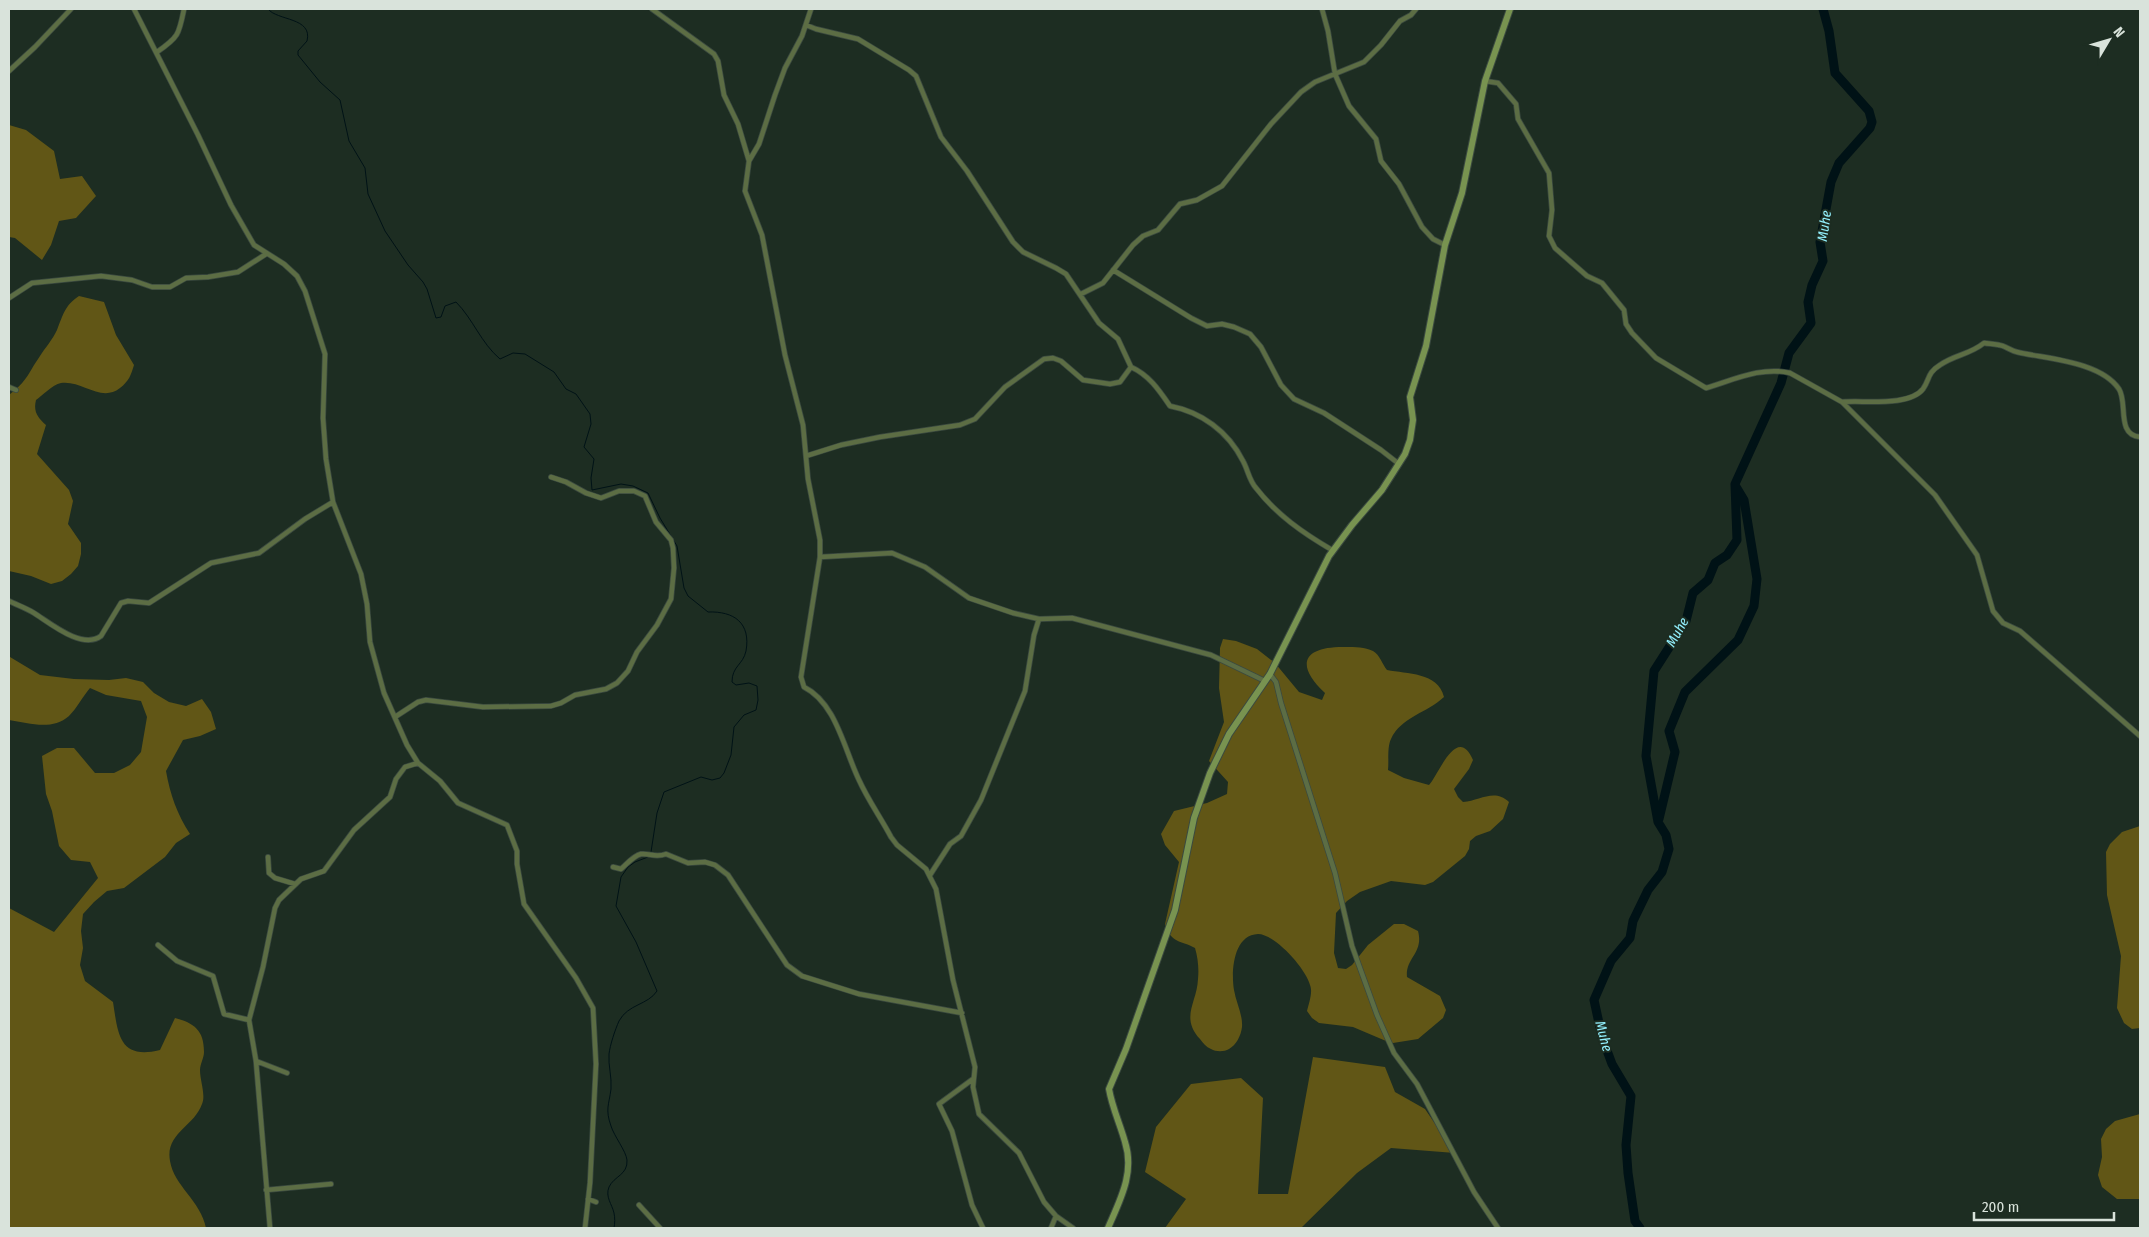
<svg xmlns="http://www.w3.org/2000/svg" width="2149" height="1237" viewBox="0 0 2149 1237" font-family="'Fira Sans Condensed',sans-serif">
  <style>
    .forest { fill: #615616 }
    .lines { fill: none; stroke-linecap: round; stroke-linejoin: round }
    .stream { stroke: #001216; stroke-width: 1 }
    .river { stroke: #001216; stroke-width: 9 }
    .minor-casing { stroke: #3b4a40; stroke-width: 6 }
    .secondary-casing { stroke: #3b4a40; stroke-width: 8 }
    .minor { stroke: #5c6d44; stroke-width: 4.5 }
    .secondary { stroke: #789350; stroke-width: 6 }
    .labels { text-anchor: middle; stroke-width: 4; stroke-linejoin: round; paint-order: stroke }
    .water-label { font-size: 14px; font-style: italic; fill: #92effc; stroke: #1d2d22 }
  </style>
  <rect width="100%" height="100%" fill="#1d2d22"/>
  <path class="forest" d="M9,125L26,130L54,151L60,179L82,176L96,196L76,218L59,221L51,245L42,260L15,238L9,237Z
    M79,296L104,302L116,335L134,365C131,375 129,381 120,388C101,403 82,380 61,383C52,385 43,395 36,400C33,412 38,418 46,425L37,454L69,490L73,501L68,524L81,543V554L78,566L71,574L62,581L51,584L31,576L9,571V395C28,380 27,375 40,356C45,348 53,339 57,330C63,315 65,305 79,296Z
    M1223,639L1236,641L1257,649L1275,663L1299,692L1322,700L1325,693C1293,663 1305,646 1346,647C1355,647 1365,647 1373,651C1380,655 1382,664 1387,670C1407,674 1438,672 1444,697C1427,713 1401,717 1391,739C1387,747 1389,761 1388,770L1404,778L1429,785C1438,776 1457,723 1473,760L1469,769L1454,789L1458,797L1463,802C1480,801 1494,788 1509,802L1503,819L1490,831L1476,836L1470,841L1469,849L1465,856L1433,882L1425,885L1391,881L1360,892L1347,901L1336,913L1334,953L1338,968L1346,969L1352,965L1368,945L1394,924H1404L1418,931C1424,953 1405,958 1407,977L1440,996L1446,1010L1443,1018L1418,1039L1393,1043L1386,1041L1353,1027L1319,1023L1312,1018L1307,1011C1309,1003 1313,992 1310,985C1306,969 1275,934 1258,934C1233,935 1231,972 1234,990C1236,1002 1243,1015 1242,1027C1241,1036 1236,1045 1229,1049C1224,1052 1216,1052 1211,1049C1206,1047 1203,1043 1200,1039C1180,1017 1197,1003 1198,979C1199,969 1198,958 1195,948C1181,940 1171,944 1165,924L1179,862L1165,845L1161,834L1174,811L1207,803L1227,794L1228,782L1209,761L1224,722L1219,688L1220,648Z
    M10,657L40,675L74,679L109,680L126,678L143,682L154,693L169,702L186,706L202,699L211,712L216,729L200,736L183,740L166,771C170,794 177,814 190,834L176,843L165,857L124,888L107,891L94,902L83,914L81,931L83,948L80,965L85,981L113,1002C118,1034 119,1060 160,1050L175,1018C194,1023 204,1030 204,1052C204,1058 200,1064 200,1070C200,1081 206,1095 202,1104C194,1127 165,1133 170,1161C174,1186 201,1201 206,1228H9V908L54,932L98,878L90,862L71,860L59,846L52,811L46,794L42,756L57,748H74L95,773H114L130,765L141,752L147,717L141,701L106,695L90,688C83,696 77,708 69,716C52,731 29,723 9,720Z
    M2140,826V1028L2132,1029L2124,1023L2117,1008L2121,956L2107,895L2106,852L2110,844L2122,832Z
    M1313,1057L1385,1067L1395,1092L1425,1109L1455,1153L1391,1148L1357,1173L1301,1228H1165L1186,1199L1145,1172L1156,1127L1191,1084L1241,1078L1263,1098L1258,1194H1288Z
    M2140,1114V1199H2117L2102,1187L2098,1175L2102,1157L2101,1139L2106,1129L2115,1121Z"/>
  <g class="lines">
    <path class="stream" d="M268,9C277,21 313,17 307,41L298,51V55L320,82L340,100L349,141L365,168L368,194L385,231L408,265L423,282L427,289L436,318L441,317L445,306L456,302C473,319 481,343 500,359L513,353L525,354L554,372L566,389L576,394L590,414L591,424L584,447L594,459L591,478L592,490L621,484L633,486L648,493L660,518L677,546L684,588L688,596L708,612C734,611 751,623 746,651C743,665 732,666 732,682L736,685L749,683L757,686L758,700L756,710L744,715L734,727L731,755L724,773L720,778L712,780L701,777L664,792L657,813L651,852
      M614,1228C615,1223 615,1218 614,1213C612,1204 605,1197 609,1187C614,1176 628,1175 627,1160C626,1151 614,1136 611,1126C605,1109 609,1105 611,1089C612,1077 608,1065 609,1054C610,1045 615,1030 619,1021C628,1004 648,1005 657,991L636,942L616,906L621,877L628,867L635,862L648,857"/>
    <path class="river" d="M1659,819L1675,752L1669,731L1685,692L1738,640L1754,606L1757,579L1744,500L1735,485
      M1640,1228L1635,1221L1628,1173L1626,1145L1631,1096L1612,1064L1602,1037L1594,1000L1611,961L1630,938L1633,921L1648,890L1662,872L1669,849L1666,835L1658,822L1646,756L1654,671L1686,621L1693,593L1708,580L1715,563L1727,555L1737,540L1735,484L1781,383L1789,353L1811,323L1808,302L1812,285L1823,261L1820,242L1831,182L1839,163L1870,128L1872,122L1869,111L1835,73L1829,31L1823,9"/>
    <defs>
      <path id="minor" d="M134,9L198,135L231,205L254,245L284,264L297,276L305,291L325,354L323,418L326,459L333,502L361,574L367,604L370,642L384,693L407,745L418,763L440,781L458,803L507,825L517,851V864L524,904L576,978L593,1008L596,1064L590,1183L585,1228
        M652,9L714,54L718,61L724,95L738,124L749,161
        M811,9L802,36L785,68L775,95L759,144L749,161L745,191L762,235L785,355L803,425L808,479L820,540V557L801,677L804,687C836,703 844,749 859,780C868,800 881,818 891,837L897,845L926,869L936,889L953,980L975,1067L973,1087L979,1114L1019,1153L1044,1202L1056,1216L1073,1228
        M1322,9L1328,31L1335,74L1349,106L1376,139L1381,161L1399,184L1422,227L1433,239L1445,245
        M806,25L816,29L858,39L909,70L916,76L941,137L967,171L1013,242L1023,252L1056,268L1066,274L1099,323L1118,339L1131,367C1149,375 1159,390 1170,406C1201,412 1228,431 1243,461C1248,470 1249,480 1256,488C1277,515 1303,533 1332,550
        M157,52C179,37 179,34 184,9
        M9,71L35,47L71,9
        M1485,81L1498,83L1516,104L1518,119L1549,173L1552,210L1549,236L1555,248L1587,276L1602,283L1624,310L1626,324L1632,333L1656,358L1706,388C1733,380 1762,366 1790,373L1842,402L1935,495L1977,555L1993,611L2003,623L2020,631L2140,736
        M1113,270L1191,318L1207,326L1222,324L1234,327L1250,334L1261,347L1281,385L1294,399L1324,413L1381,450L1399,464
        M1081,294L1103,283L1133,245L1143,236L1158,230L1180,204L1197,200L1222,186L1271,124L1301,92L1315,82L1364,62L1381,45L1400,21L1411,15L1416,9
        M9,298L32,283L101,276L132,280L152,287H170L186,278L208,277L238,272L266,254
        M9,387L16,390
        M1842,402C1863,400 1909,407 1923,389C1930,379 1927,373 1940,365C1956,354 1969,355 1984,343C1990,344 1997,344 2003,346C2008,348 2012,351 2017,352C2046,359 2100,361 2119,389C2128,403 2116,435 2140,437
        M806,456L841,445L880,437L960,425L975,419L1005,387L1044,359L1053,358L1061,361L1083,380L1110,384L1120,382L1131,367
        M820,557L892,553L925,567L969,598L1013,613L1039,619L1072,618L1211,655L1265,681
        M9,601C17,605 26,608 34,613C50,623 82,650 101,636L121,603L128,601L149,603L211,563L259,553L305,519L333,502
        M1270,674L1276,682L1281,703L1335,873L1352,946L1377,1015L1394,1053L1417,1084L1474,1192L1498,1228
        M395,717L418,702L426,700L483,707L551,706L561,703L575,695L606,689L617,683L628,671L637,652L657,625L671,599L674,568L673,548L671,540L656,522L645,496L634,491H619L601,498L586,493L566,482L551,477
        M268,857L269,873L275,878L295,884
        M613,867L621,869C627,864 633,856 641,854C650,853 655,858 666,854L688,863L705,862L715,865L728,875L787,965L802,976L859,994L962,1013
        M930,875L950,844L961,836L981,800L1025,691L1034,635L1039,619
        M158,945L177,961L213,976L224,1014L249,1020
        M256,1061L287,1073
        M973,1079L939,1104L952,1131L972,1205L983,1228
        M266,1190L331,1184
        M588,1199L596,1202
        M639,1205L660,1228
        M270,1228L256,1061L249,1020L263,967L275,908L279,900L301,879L324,871L354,830L390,797L396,779L405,767L418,763
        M1051,1228L1056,1216"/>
      <path id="secondary" d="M1108,1228C1120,1200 1135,1173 1125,1142C1120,1124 1112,1107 1109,1089L1126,1049L1175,910L1194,818L1210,773L1229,734L1270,674L1329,556L1352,525L1382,490L1405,454L1410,440L1413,420L1410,397L1426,346L1445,245L1462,193L1485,81L1510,9"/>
    </defs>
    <use href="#minor" class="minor-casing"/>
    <use href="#secondary" class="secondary-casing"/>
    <use href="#minor" class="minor"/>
    <use href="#secondary" class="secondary"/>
  </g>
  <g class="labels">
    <g class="water-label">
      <text transform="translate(1824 226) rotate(-82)" y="5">Muhe</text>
      <text transform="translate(1677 632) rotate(-61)" y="5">Muhe</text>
      <text transform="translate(1604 1036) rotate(75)" y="5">Muhe</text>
    </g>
  </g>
  <rect width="2149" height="1237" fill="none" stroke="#d9e3db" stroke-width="20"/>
  <g transform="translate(2109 40) rotate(52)" stroke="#1d2d22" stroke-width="4" paint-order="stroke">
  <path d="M0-4L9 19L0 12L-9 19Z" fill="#d9e3db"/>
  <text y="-8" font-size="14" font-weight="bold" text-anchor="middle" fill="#d9e3db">N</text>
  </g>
  <path d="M1974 1212v8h140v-8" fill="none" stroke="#d9e3db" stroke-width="2.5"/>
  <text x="1982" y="1212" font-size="15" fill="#d9e3db" stroke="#1d2d22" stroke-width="4" paint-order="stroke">200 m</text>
</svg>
